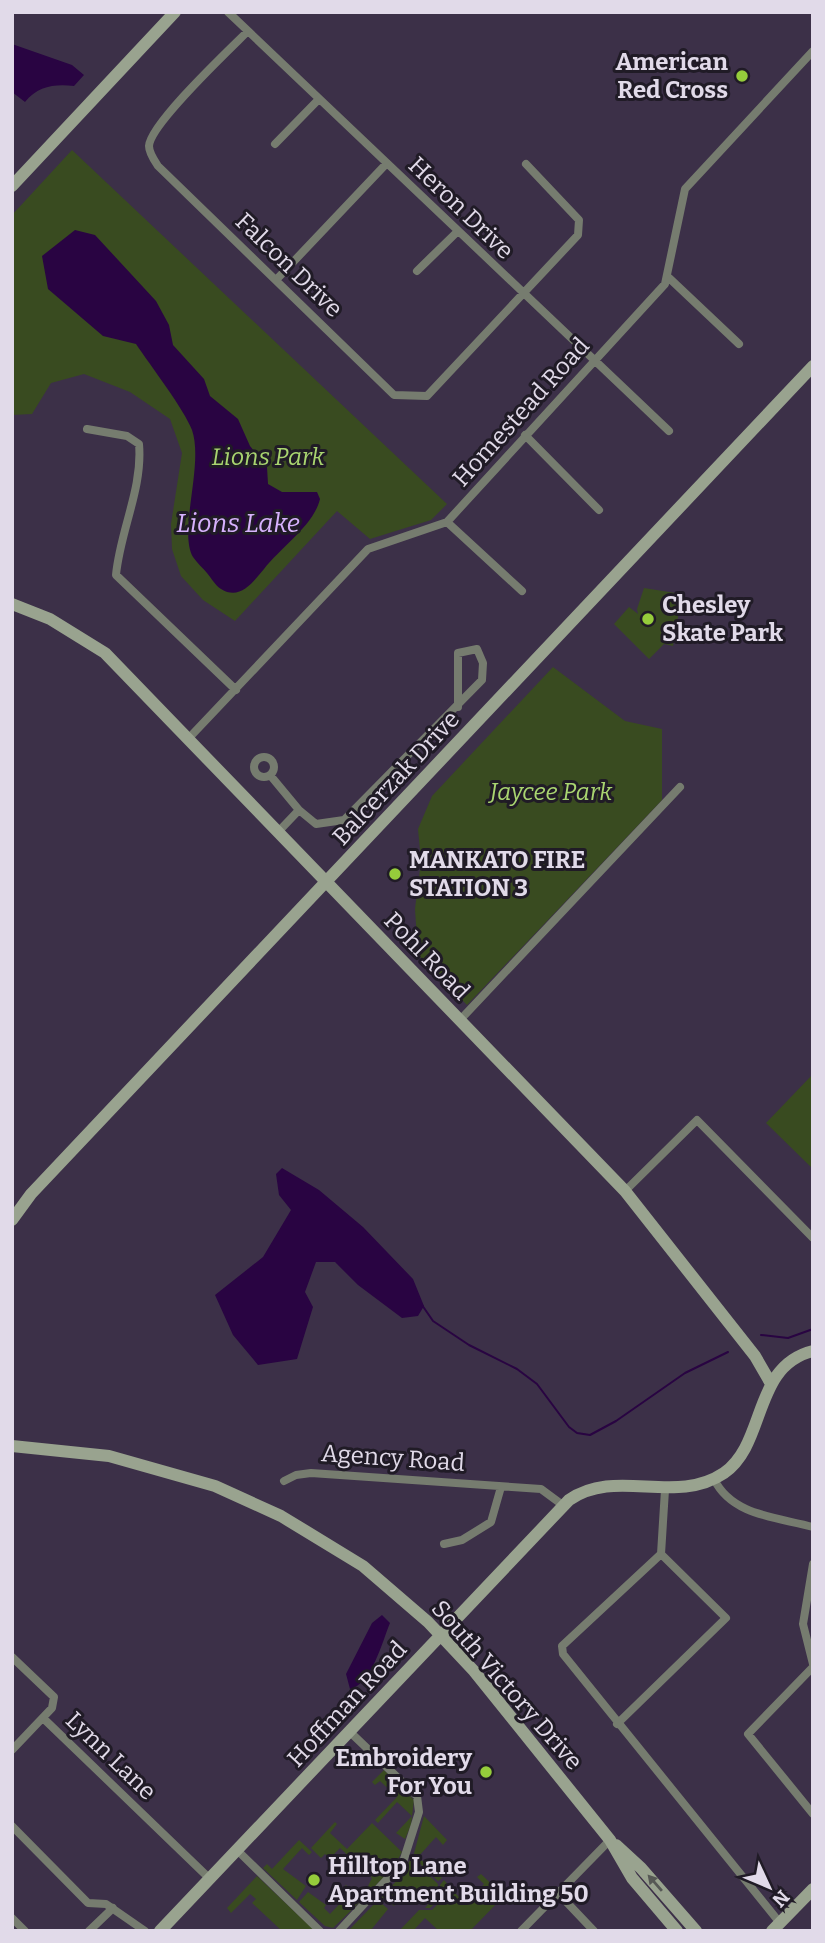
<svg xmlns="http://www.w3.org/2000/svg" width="825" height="1943" viewBox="0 0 825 1943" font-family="Bitter,serif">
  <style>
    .green { fill: #394b20 }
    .water { fill: #290442 }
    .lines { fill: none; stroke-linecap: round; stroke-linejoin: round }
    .stream { stroke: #290442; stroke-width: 2 }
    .street { stroke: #767c6f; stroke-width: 8 }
    .secondary { stroke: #99a38f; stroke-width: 12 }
    .oneway { fill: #565855 }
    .poi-dot { fill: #95cc3b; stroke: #201b26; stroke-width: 2.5 }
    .labels { text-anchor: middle; stroke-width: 6; stroke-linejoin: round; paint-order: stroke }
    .poi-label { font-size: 24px; font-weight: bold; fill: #e1dae9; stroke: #201b26; text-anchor: start }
    .street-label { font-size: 24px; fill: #e1dae9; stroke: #201b26 }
    .park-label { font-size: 24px; font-style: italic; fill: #a9d570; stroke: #201b26 }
    .water-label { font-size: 26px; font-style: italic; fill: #d7b2fd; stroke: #201b26 }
  </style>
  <rect width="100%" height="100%" fill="#3c3048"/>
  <path class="green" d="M72,150L447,504L431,520L370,539L337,511L235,621L203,600L181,576L172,549L171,524L182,453L170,419L130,392L84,374L51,383L32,414L12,415V215Z
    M644,588L682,594L673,646L664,644L649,659L614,624L629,607L638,614L637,609Z
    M553,667L625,721L662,729V800L467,1005L418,955L415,909L421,861L418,829L432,796Z
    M813,1074V1169L766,1123Z
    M384,1770L414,1800L411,1825L405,1839L396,1833L412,1816L397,1802L378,1823L375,1820L397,1797L380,1781L375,1785L372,1782Z
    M424,1816L447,1840L443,1845L436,1837L418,1857L442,1878L438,1881L413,1857Z
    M335,1822L337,1824L330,1833L347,1849L372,1823L402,1852L394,1867L371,1890L367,1888L372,1878L340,1848L330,1858L325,1854L321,1858L311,1848Z
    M299,1840L312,1852L309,1855L302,1848L283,1869L306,1886L297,1900L263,1868L267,1864L272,1869Z
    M411,1858L438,1884L437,1901L430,1908H425L430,1902L412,1886L394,1906L381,1897L402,1875Z
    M481,1874L504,1896L470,1931H439L425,1918L413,1931H399L419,1910H432L439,1903L440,1885L444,1880L465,1904L484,1884L477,1877Z
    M257,1876L314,1930V1931H282L252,1903L256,1899L250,1894L231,1913L227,1908Z
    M346,1885L359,1897L362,1894L365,1897L333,1928L325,1926L299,1902L308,1892L326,1905L324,1908L330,1914L349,1894L343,1888Z
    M378,1900L388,1909L371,1930L348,1931Z"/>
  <path class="water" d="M12,44L72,65L84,75L74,86C54,84 38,86 25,102L12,92Z
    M75,230L95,235L156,301L169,325L173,345L204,379L210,396L238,419L250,446L267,467L268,484L282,492H317L320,499C314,525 281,547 264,569C253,582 240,601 221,589C215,585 212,579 207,573C203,568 197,563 193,557C178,531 204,465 192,430C184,409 150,365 136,344L103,336L48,289L42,256Z
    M282,1168L319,1190L363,1227L413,1279L424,1306L418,1316L402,1318L358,1285L335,1262H316L305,1292L313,1307L297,1359L258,1365L233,1335L215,1295L263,1257L291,1210L279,1195L276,1174Z
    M382,1615L390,1623C382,1642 372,1684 350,1689L346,1674L372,1623Z"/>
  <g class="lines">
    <path class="stream" d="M422,1305L433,1321L469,1345L517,1369L537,1384L569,1427L577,1433L590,1435L616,1421L685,1373L728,1352
      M761,1335L788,1338L813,1329"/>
    <path class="street" d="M228,12L669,431
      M248,31C229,50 150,124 149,146C149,153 154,160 158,166L394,395L427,396L578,235L579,220L526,164
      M275,144L319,99
      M417,271L458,231
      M667,276L739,344
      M277,279L387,163
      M87,429L127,436L139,444C143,488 120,531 116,575L236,690
      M525,435L599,510
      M447,522L522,591
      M188,739L368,549L447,522L665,284L685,189L813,51
      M254 767a10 10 0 1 1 20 0a10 10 0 1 1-20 0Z
      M270,775L299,810
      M279,831L299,810L316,824L344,820L482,680L483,663L477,649L458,653V707
      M460,1020L680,787
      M625,1191L697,1120L813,1238
      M714,1479C732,1516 777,1517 813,1527
      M284,1481L296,1475L311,1473L541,1489L564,1506
      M665,1490L661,1554L562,1646L563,1654L780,1923
      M444,1544L462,1540L491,1522L501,1487
      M813,1564L803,1624L813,1664
      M12,1657L54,1697L52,1708L12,1750
      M813,1667L748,1734L813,1814
      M43,1718L210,1879
      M617,1724L726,1618L661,1554
      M12,1826L88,1903L106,1904L145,1931
      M238,1851L320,1931
      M557,1892L594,1931
      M12,1918L25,1931
      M89,1931L113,1908
      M339,1931L403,1862L419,1812L417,1796L350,1732
      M521,1931L610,1840"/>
    <path class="secondary" d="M12,186L175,12
      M12,604L50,619L105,653L625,1191L755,1356L770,1382
      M12,1220L31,1194L813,366
      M12,1446L109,1456L215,1486L281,1516L363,1566L428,1622L474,1671L610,1840L632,1878L677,1931
      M616,1845L641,1868L696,1931
      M160,1931L569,1500C616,1467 675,1506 724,1473C767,1443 752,1366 813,1351
      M772,1931L813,1889"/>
  </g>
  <defs><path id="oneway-solid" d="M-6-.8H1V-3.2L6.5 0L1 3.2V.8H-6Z" transform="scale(1.75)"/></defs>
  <use class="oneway" href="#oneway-solid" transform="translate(655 1883) rotate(-131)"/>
  <g class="poi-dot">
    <circle cx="742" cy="76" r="7"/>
    <circle cx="648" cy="619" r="7"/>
    <circle cx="395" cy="874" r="7"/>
    <circle cx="486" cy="1772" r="7"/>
    <circle cx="314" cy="1880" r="7"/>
  </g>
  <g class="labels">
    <g class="poi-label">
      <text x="728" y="70" text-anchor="end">American<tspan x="728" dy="28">Red Cross</tspan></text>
      <text x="662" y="613">Chesley<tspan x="662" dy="28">Skate Park</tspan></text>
      <text x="409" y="868">MANKATO FIRE<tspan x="409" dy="28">STATION 3</tspan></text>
      <text x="472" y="1766" text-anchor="end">Embroidery<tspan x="472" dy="28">For You</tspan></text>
      <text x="328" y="1874">Hilltop Lane<tspan x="328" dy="28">Apartment Building 50</tspan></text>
    </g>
    <g class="street-label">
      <text transform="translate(461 208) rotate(44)" y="8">Heron Drive</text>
      <text transform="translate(289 265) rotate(44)" y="8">Falcon Drive</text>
      <text transform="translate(521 412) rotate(-48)" y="8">Homestead Road</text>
      <text transform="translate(396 778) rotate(-47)" y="8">Balcerzak Drive</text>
      <text transform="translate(427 956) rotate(46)" y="8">Pohl Road</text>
      <text transform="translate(393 1458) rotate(4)" y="8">Agency Road</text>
      <text transform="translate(507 1685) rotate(49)" y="8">South Victory Drive</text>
      <text transform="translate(347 1704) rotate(-47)" y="8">Hoffman Road</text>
      <text transform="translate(111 1756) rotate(44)" y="8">Lynn Lane</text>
    </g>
    <g class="park-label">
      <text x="268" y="465">Lions Park</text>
      <text x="551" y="800">Jaycee Park</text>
    </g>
    <g class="water-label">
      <text x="238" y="532">Lions Lake</text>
    </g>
  </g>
  <rect width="825" height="1943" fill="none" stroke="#e1dae9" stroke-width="28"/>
  <g transform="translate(769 1887) rotate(134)" stroke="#201b26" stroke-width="5" paint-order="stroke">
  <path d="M0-5L12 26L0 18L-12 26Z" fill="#e1dae9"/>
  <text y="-10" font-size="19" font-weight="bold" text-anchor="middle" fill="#e1dae9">N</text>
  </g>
</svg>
